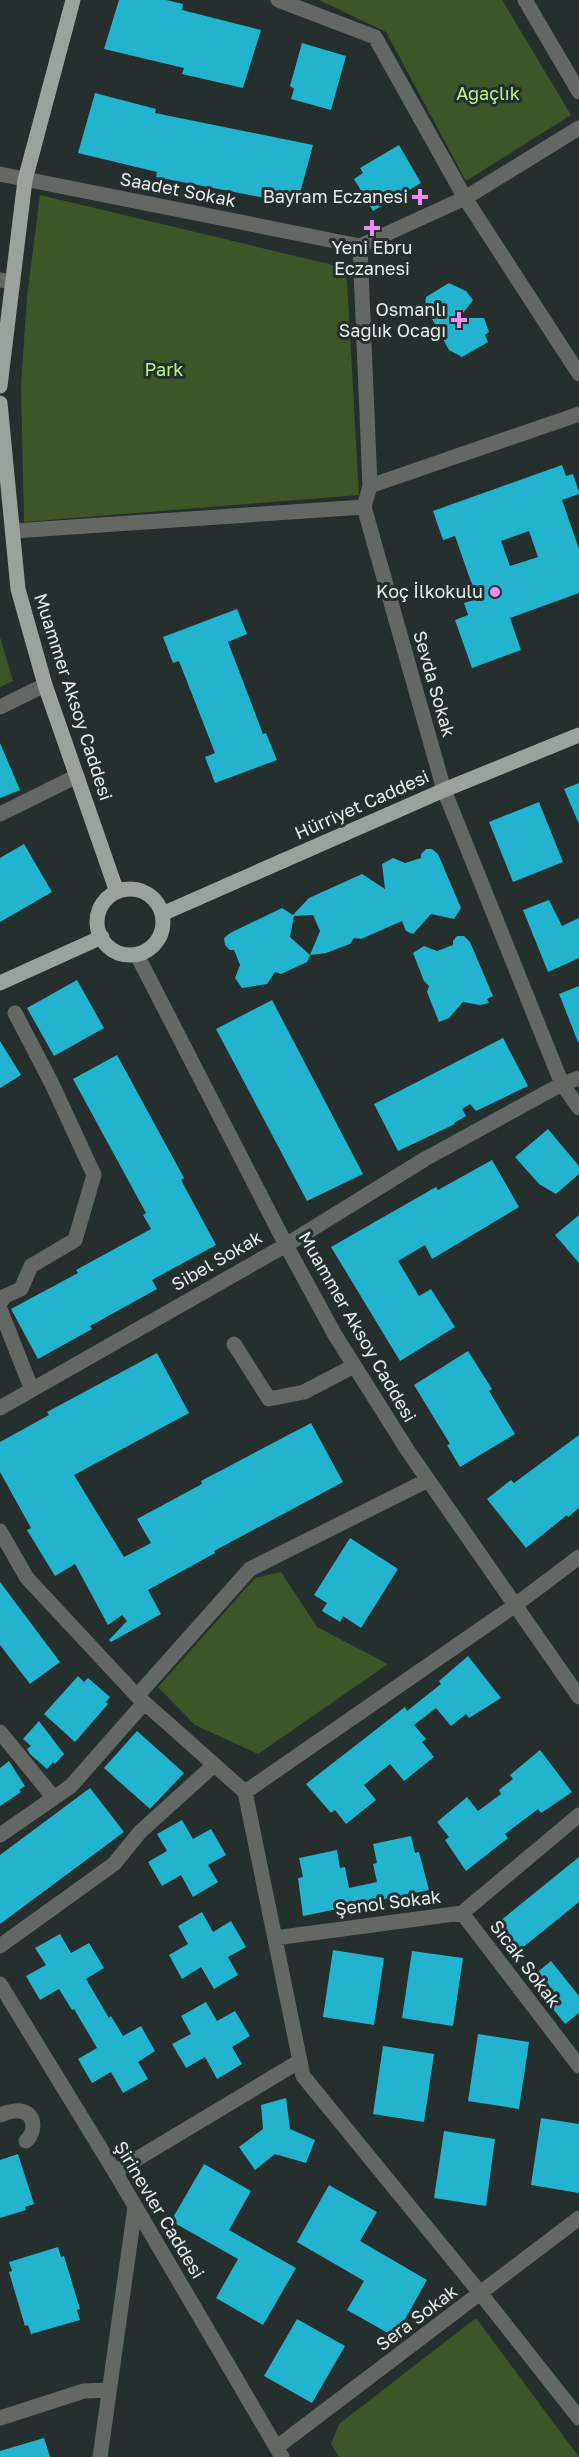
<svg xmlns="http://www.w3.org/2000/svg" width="579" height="2457" viewBox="0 0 579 2457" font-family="'Golos Text',sans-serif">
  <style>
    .green { fill: #3e5627 }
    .building { fill: #22b4ce; fill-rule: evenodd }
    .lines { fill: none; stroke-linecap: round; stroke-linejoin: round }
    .minor { stroke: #636865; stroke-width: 15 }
    .major { stroke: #99a29c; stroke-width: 15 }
    .poi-dot { fill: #ee8cf8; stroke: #242f2e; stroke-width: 2 }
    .labels { text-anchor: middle; stroke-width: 6; stroke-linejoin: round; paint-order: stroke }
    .park-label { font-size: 18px; fill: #bcf287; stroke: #242f2e }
    .street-label { font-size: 18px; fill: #e6edec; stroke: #242f2e }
    .poi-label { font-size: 18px; fill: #e6edec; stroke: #242f2e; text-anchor: end }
  </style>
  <rect width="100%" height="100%" fill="#242f2e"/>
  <path class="green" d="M319,0H502L571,115L466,181L386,32Z
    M40,195L333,265L343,273L347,280L359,495L24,522L21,385L27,297Z
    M0,637L13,681L0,687Z
    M281,1572L317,1627L388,1664L258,1754L195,1725L158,1687L255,1578Z
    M476,2318L579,2457H339L331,2444L339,2424Z"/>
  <path class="building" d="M119,0H166L183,4L182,10L261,30L243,88L182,74L184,68L104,49Z
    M302,43L346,56L331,110L291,99L294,89L290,86Z
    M95,93L156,109L155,113L313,145L297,204L156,177L157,172L78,153Z
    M399,145L421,183L373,211L354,179L363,173L360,168Z
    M449,283L466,291L473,300L459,318H484L489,332L485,335L488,342L462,357L449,350L425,306L426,297Z
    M562,465L566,476L573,474L579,492V494L562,500L579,549V593L510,618L521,650L472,668L455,620L468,615L464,603L477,599L455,536L443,540L433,511ZM529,531L538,557L510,566L501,541Z
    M237,609L247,634L228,642L263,734L266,733L277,760L215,783L205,757L215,753L179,661L173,663L163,637Z
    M0,743L20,790L0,798Z
    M579,783V824L564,789Z
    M539,802L563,862L513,882L489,822Z
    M24,844L52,892L0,922V858Z
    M426,849H432L438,854L461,908L454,919L431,914L413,934L406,931L402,921L361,939L354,938L350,944L326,953L310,955L320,931L313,915L294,916L290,937L310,955L307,962L281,974L275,972L267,984L242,988L235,978L240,965L234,950H230L225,945L224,938L230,933L282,908L293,915L309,898L362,874L385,889L382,864L393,858L405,863L421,858V854Z
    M549,900L562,926L579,918V958L548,972L523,910Z
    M457,936H464L470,942L493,996L487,999L489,1003L480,1005L463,1002L449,1018L439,1022L427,992L429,986L424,981L413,953L424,946L437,951L453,945V941Z
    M77,980L104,1028L54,1056L27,1008Z
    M579,986V1042H578L559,994Z
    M272,1000L363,1174L307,1201L216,1029Z
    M503,1038L528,1086L476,1111L470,1104L462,1109L466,1116L454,1123L455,1124L398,1151L374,1104Z
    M0,1041L21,1075L0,1088Z
    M117,1055L184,1178L181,1180L216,1245L152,1280L157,1289L90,1326L92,1329L38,1359L11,1309L78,1273L76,1270L151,1229L143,1215L146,1213L73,1079Z
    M548,1129L579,1166V1174L556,1194L539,1184L515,1157Z
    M492,1160L519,1207L432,1259L425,1245L398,1261L419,1296L431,1289L455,1327L400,1361L331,1247L436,1187L438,1190Z
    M579,1215V1263L555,1235Z
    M468,1351L492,1389L489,1391L515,1434L460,1467L447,1445L450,1444L414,1385Z
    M157,1353L189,1413L74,1475L124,1557L151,1543L137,1519L202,1484L201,1481L311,1423L343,1482L214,1551L215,1553L148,1590L161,1614L111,1642L109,1640L127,1621L122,1615L108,1625L75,1564L55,1576L27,1530L31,1528L0,1472V1442L49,1415L47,1412Z
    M579,1435V1508L568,1517L567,1515L526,1548L487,1499L511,1480L514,1483Z
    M350,1538L398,1569L361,1628L343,1616L340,1622L322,1611L327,1603L314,1595Z
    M0,1582L60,1662L30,1684L0,1645Z
    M468,1656L501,1698L469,1718L466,1714L451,1726L436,1708L414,1725L426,1739L422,1742L434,1757L404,1781L390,1764L364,1785L376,1800L346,1824L335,1810L331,1813L306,1784L405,1707L407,1711L441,1684L439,1681Z
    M78,1676L84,1682L88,1678L110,1697L106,1702L108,1704L75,1742L44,1714Z
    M39,1721L64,1754L55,1764L53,1762L47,1769L30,1754L27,1749L31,1746L23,1739Z
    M137,1731L184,1773L150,1809L104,1768Z
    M540,1750L572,1792L541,1813L538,1809L505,1834L508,1838L466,1871L445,1840L449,1837L437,1822L467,1797L478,1811L501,1794L499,1790L513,1779L510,1775Z
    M9,1761L25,1786L19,1790L21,1792L0,1806V1768Z
    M90,1788L124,1832L0,1924V1855Z
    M182,1820L193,1839L211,1829L226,1855L208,1865L218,1882L193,1897L181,1875L162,1886L148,1862L167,1851L157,1834Z
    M411,1836L415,1853L419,1852L429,1890L303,1916L298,1878L303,1877L299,1858L337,1850L340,1868L345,1867L349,1888L377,1882L373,1864L377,1863L373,1844Z
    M579,1857V1902L511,1957L489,1930Z
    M202,1912L213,1932L231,1921L246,1947L228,1957L238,1975L214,1989L201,1967L182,1979L169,1955L188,1944L178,1926Z
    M60,1934L71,1953L89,1943L104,1968L86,1979L109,2018L111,2016L123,2036L141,2026L155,2051L138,2062L148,2079L123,2093L111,2072L92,2083L78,2059L97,2048L74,2009L72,2010L59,1989L40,2000L26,1976L46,1965L35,1948Z
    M333,1950L384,1958L374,2025L323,2017Z
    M412,1951L463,1958L453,2026L402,2018Z
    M551,1961L579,1996V2013L565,2024L529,1979Z
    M206,2002L217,2021L235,2011L250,2036L232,2047L242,2064L217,2079L205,2057L186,2068L172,2044L191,2034L181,2016Z
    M478,2034L529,2042L519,2109L468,2101Z
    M383,2046L434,2054L424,2122L373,2114Z
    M286,2098L290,2129L315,2140L306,2163L275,2154L255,2170L239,2147L263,2129L261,2105Z
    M541,2118L579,2124V2193L531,2185Z
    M444,2131L495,2139L486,2206L434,2198Z
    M18,2154L34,2204L25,2207L26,2210L0,2218V2160Z
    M204,2164L251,2191L229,2230L296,2268L263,2325L216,2298L238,2259L171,2221Z
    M329,2185L377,2212L360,2241L427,2280L395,2337L347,2310L364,2281L297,2242Z
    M58,2247L61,2257L64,2256L80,2309L77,2310L80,2320L31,2334L28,2325L25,2326L9,2272L12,2271L9,2262Z
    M297,2319L345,2346L312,2403L264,2376Z
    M44,2438L50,2457H0V2451Z"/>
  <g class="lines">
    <path class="minor" d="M278,0L375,37L465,198L579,374
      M525,0L579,92
      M0,174L360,246L465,198L579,128
      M360,246L370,486L364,507L444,790L562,1084L579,1108
      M0,280L12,282
      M370,486L579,414
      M13,531L364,507
      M0,707L45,685
      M0,814L77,776
      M137,955L286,1245L335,1335L408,1451L579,1697
      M0,1303L5,1296L21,1289L31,1266L75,1240L94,1175L52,1084L15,1013
      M0,1309L32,1390
      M234,1344L269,1399L304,1392L354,1366
      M0,1408L286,1245L425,1159L562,1084L579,1078
      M0,1531L27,1578L137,1696L245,1792L303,2076L481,2294L579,2418
      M137,1696L250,1569L428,1480
      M0,1732L54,1798
      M245,1792L514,1606L579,1557
      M0,1835L71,1786L144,1703
      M462,1913L579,2066
      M275,1938L462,1913L579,1815
      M0,1946L114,1864L140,1832L214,1765
      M0,1984L115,2172L282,2457
      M0,2115C6,2113 13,2110 20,2111C36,2113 36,2132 26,2141
      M115,2172L300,2061
      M0,2418L84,2391L109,2390
      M277,2447L579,2218
      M100,2457L135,2207"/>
    <path class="major" d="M0,386L25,180L73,0
      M0,403L18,589L45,685L117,892
      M97 922a33 33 0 1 1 66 0a33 33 0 1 1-66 0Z
      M162,914L444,790L579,735
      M0,983L102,937"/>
  </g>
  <g class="poi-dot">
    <path d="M417 188h6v6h6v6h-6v6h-6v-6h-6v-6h6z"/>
    <path d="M369 219h6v6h6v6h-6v6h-6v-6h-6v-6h6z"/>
    <path d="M456 311h6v6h6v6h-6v6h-6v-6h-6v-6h6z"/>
    <circle cx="495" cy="592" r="6"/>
  </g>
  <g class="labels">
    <g class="park-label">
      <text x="488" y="100">Ağaçlık</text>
      <text x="164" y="376">Park</text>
    </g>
    <g class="street-label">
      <text transform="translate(178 190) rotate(11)" y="6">Saadet Sokak</text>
      <text transform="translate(434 684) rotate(74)" y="6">Sevda Sokak</text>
      <text transform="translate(73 697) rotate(72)" y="6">Muammer Aksoy Caddesi</text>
      <text transform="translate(362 805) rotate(-24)" y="6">Hürriyet Caddesi</text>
      <text transform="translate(217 1261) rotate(-30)" y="6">Sibel Sokak</text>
      <text transform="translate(357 1327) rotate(60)" y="6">Muammer Aksoy Caddesi</text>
      <text transform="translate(388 1903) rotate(-7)" y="6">Şenol Sokak</text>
      <text transform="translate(525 1964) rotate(53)" y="6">Sıcak Sokak</text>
      <text transform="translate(159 2210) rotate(59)" y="6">Şirinevler Caddesi</text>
      <text transform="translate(417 2318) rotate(-37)" y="6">Sera Sokak</text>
    </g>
    <g class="poi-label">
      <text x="408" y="203">Bayram Eczanesi</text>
      <text x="372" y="254" text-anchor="middle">Yeni Ebru<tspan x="372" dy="21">Eczanesi</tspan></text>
      <text x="446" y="316">Osmanlı<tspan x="446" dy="21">Sağlık Ocağı</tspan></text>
      <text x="483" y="598">Koç İlkokulu</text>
    </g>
  </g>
</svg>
